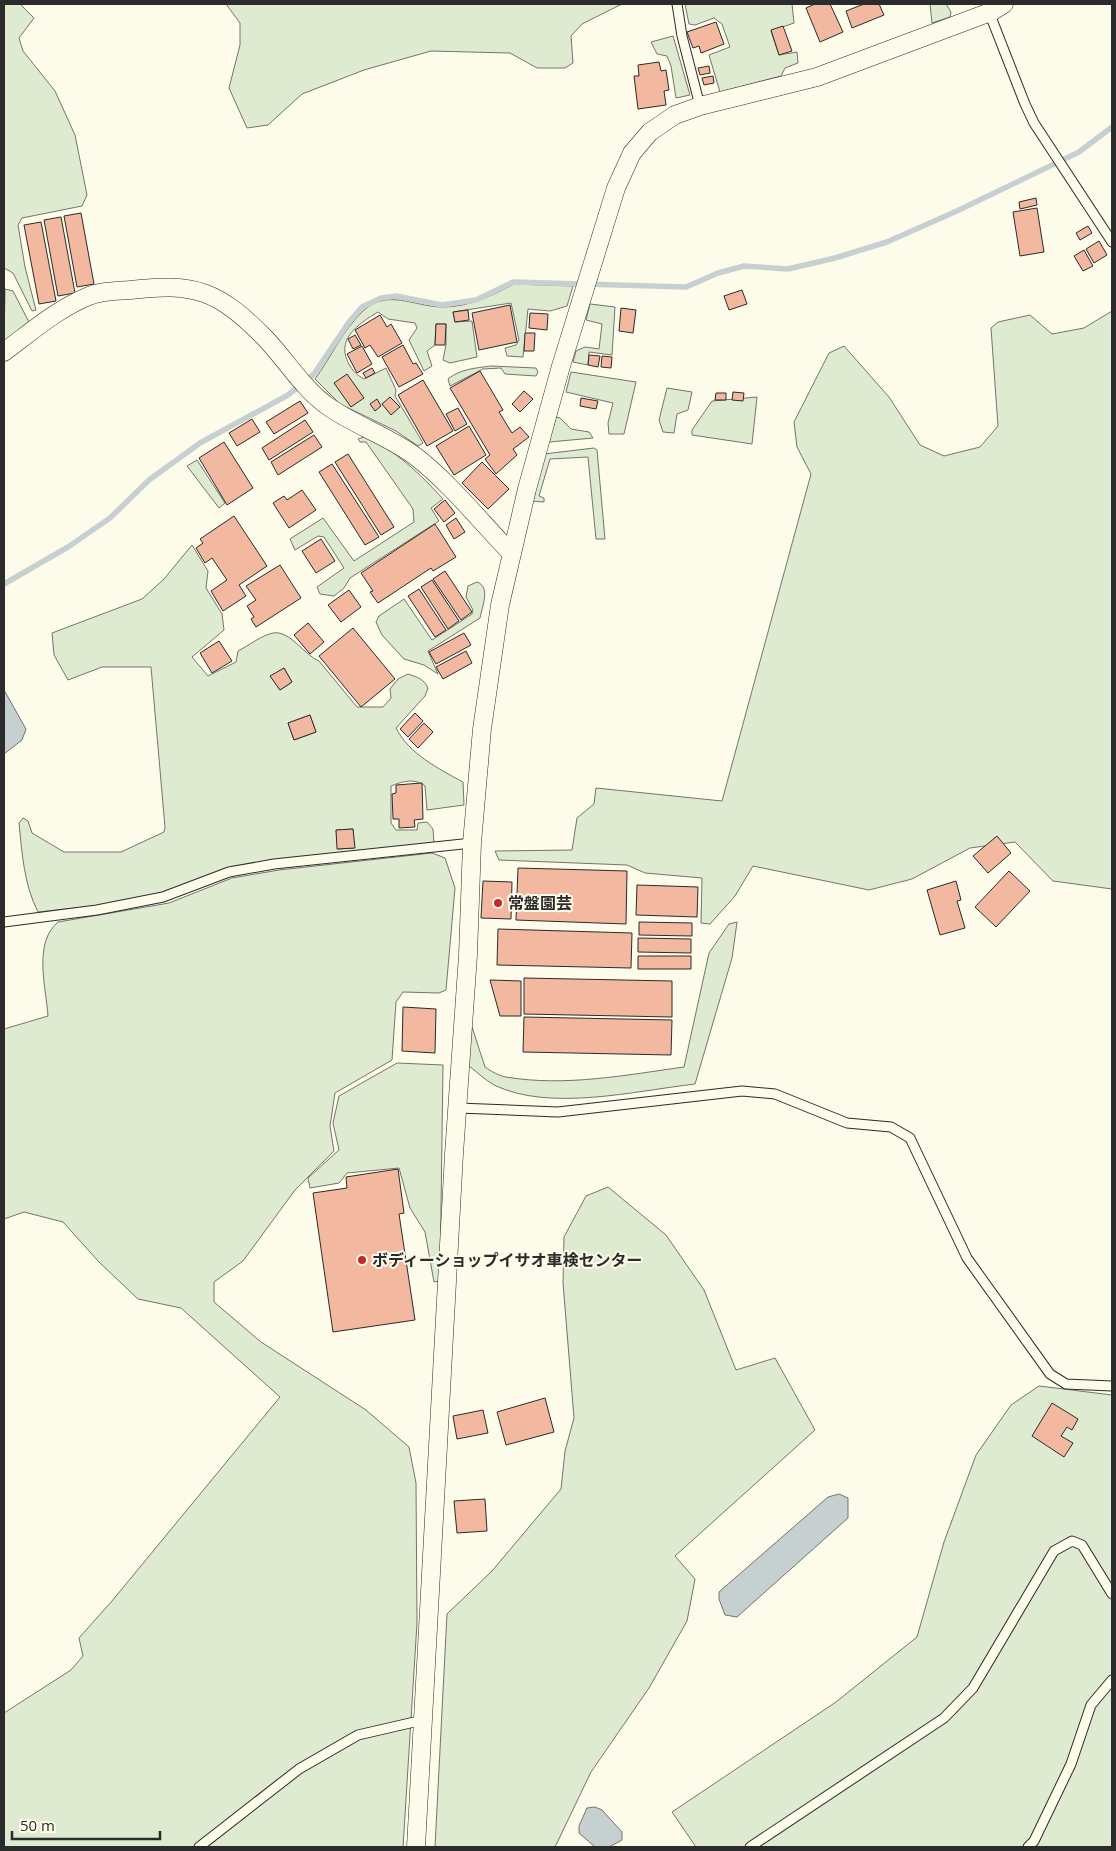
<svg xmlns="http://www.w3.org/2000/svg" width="1116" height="1851" viewBox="0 0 1116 1851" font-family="'Open Sans','Noto Sans JP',sans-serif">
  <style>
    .green { fill: #deebd1; stroke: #74746e; fill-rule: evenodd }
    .water { fill: #c7d0d0; stroke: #74746e }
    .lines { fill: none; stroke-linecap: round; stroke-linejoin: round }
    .stream { stroke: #c7d0d0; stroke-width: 5.5 }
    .building { fill: #f2b8a0; stroke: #2b2b2b }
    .service-casing { stroke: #2b2b2b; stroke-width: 11 }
    .minor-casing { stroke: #2b2b2b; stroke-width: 19 }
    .service { stroke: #fdfbea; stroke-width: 9 }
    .minor { stroke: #fdfbea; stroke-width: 18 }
    .poi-dot { fill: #c62828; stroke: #fdfbea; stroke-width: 2 }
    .labels { text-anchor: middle; stroke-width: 4; stroke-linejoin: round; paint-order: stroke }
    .poi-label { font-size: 16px; font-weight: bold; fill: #2b2b2b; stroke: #fdfbea; text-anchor: start }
  </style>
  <rect width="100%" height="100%" fill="#fdfbea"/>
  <path class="green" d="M4,4H20L34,18L19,38L23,51L55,91L75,135L87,195L82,206L22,218L18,225L25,267L36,310L32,311L13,273L4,268Z
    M226,4H622L582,24L571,36L573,63L565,68H537L510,53L431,51L364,70L302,94L268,125L247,128L229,88L240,45V23Z
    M685,4H792L794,23L771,31L779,55L797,52L798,63L785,68L781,76L720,92L709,55L730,47L722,24L714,18L695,25L689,24Z
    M930,4H946L951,12L950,17L932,23Z
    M673,36L690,95L676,98L671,66L667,56L657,54L651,42Z
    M514,284L573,286L567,306L550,311L528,309L523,357L507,356L505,348L516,345L519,340L511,303L453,312L455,322L472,321L477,357L450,363L443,360L446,345V324H436L435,345L427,351L432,366L424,371L409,340L417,328L415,323L388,319L378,312C358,324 334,340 350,366C354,372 357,375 364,379L386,368L396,390L395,396L423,443L418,446L396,431L340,404L315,379C331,357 343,330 363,311C388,288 414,307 443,307C469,307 491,296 514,284Z
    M5,289L13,291L30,324L4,343Z
    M590,304L615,307L612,355L589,352L588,365L573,362L576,351L585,347L599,349L602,324L586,320Z
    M1112,311V889L1053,881L1015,842L970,848L912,879L869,890L753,866L735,896L710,924L701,923L702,878L645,873L627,865L499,860L495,851L572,850L577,818L594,804L596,788L722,801L811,474L797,447L794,422L829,353L844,346L889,397L920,445L944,456L980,447L998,426L991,328L998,322L1030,315L1052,334L1084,328Z
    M491,366L536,368L538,372L536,376L505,374L501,368L483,369L450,386L448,379C460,369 476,368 491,366Z
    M571,372L636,382L624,434H609L608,423L613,403L566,392Z
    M667,388L692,392L688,410L677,414L674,433L663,432L659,420Z
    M757,397L752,444L692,435V430L712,401Z
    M556,417L560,418L571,429L589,432L593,438L549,442Z
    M364,437C395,449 420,474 443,499L431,508L439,521L350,578L344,588L334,596L320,594L317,587L344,568L324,537L318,536L295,550L290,539L323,518L354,561L414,522L413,509L366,442H360L358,439Z
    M594,448L597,450L605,539H596L588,457L550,459L539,496L544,498V502L530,501L544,454Z
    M197,460L225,503L219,508L187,466Z
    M192,545L208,571L206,588L222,614L224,630L192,657L208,676L236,662L238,651C248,646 262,635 273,633C290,630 304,655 319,661L357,707H383L391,698L390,689L398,679L408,674C417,677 424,679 428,688L425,696L396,728C409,754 439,769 463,782L464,805L427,810L425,786C415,778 403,781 391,786V823L396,830H417L418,823L427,822L433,829L434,843L226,869L162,893L102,905L38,912C24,885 22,853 19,823L23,818L28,821L32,833L64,852H121L164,832L165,827L151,667H102L68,680L54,655L52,633L142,599L164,579ZM284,668L292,682L280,690L271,677ZM310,715L316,732L294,740L288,723ZM353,829L354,848L338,849L336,830Z
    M477,582C491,587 482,607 480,618L428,651L438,674L424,665L404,659L382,635L376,622L379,616L404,599L432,640L472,614L473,610L466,597L468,586Z
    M432,853L445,858L455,888L446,990L439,993L403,992L396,1002L392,1060L335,1093L330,1126L334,1151L295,1190L243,1261L214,1282V1302L261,1342L366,1410L409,1447L416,1483L417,1623L403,1847H4V1713L71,1670L83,1656L79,1638L112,1601L280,1397L181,1308L138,1299L99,1262L63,1222L24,1212L4,1219V1029L48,1016C46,987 33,943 58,922L169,903L232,878L279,870Z
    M737,922L732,958L695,1084C634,1091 550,1112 494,1085C485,1080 477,1072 469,1066V1027H472L485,1067C491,1071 499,1076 506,1077C565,1087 626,1075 684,1067L709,953L729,924Z
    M397,1063L443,1065L440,1281L434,1282L425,1232L410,1208L399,1168L347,1173L339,1183L310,1188L308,1178L339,1150L333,1123L339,1096Z
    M608,1187L666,1235L704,1290L736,1370L775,1358L815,1430L675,1556L695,1579L687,1621L649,1688L591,1772L556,1845L554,1847H435L447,1614L492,1571L561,1489L565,1451L574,1418L563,1283L564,1237L586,1196Z
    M1039,1386L1112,1395V1847H696L672,1812L836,1702L917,1637L944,1542L976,1455L1011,1405Z"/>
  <path class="water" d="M4,690L26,729L22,740L4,754Z
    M839,1494L848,1498V1518L737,1617L725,1615L719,1599V1592L828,1497Z
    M595,1807L602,1810L622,1832V1840L609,1847H595L579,1833V1826L587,1808Z"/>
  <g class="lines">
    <path class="stream" d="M4,584L68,547L110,518L149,480L200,443L288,395L314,374L349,322L362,307L381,298L396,296L442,305L476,300L513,282L686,287L718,273L744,266L788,269L835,258L887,242L959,210L1079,152L1112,127"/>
  </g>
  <path class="building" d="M815,4H830L843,32L820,42L806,8Z
    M864,4H879L884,15L852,28L846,11Z
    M716,22L724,44L701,53L699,46L693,48L687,32Z
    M783,26L792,51L779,55L771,30Z
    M659,62L661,71L666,70L669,90L664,91L666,105L638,109L634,76H639L638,65Z
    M709,66L710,73L700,75L698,68Z
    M713,76L714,83L704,85L702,78Z
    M1036,198L1037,205L1020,209L1019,202Z
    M1037,208L1044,252L1020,256L1013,212Z
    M81,213L94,284L77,287L64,216Z
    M61,217L75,293L58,296L44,220Z
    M41,222L56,301L39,304L24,225Z
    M1088,226L1092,233L1080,240L1076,233Z
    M1099,241L1107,255L1094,263L1086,249Z
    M1084,250L1093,266L1083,271L1074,256Z
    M742,290L747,304L729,310L724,296Z
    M510,305L517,342L479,350L472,313Z
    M621,308L636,310L633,333L619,331Z
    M468,310L469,320L455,322L453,312Z
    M530,313L548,314L547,330L529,328Z
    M380,315L387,327L391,324L402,343L378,357L370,345L365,348L355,330Z
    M436,324H446L445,345H435Z
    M525,333H535L534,351H524Z
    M355,335L361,345L353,349L348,339Z
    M403,345L413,364L416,363L423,374L399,387L382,357Z
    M362,346L372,364L357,373L347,354Z
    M589,355L600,356L598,367L588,365Z
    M602,356L612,357L611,368L601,367Z
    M372,368L375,373L366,378L363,373Z
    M480,371L503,410L499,412L512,433L520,427L529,437L513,449L517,455L496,474L485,459L490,455L450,388Z
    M347,374L364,398L351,407L334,383Z
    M423,380L453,431L427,446L398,395Z
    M524,391L533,399L520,412L512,404Z
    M733,392L744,393L743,401L732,400Z
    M716,393H726V400H715Z
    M390,397L400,407L391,415L382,404Z
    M581,398L598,401L596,409L580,406Z
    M377,399L381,406L375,411L370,404Z
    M300,401L308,413L274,434L266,422Z
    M458,408L467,424L455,431L446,414Z
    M252,419L260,432L237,446L229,433Z
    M305,420L313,432L269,460L262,448Z
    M469,426L486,455L454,475L436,446Z
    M314,435L322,447L278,475L271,462Z
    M224,442L253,488L227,505L199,458Z
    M348,454L394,527L381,535L335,462Z
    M482,462L509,489L488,509L462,483Z
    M332,464L379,537L365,545L319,472Z
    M302,490L316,510L289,528L273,503L284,496L287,500Z
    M445,500L455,513L444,522L434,509Z
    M234,516L267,566L239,585L246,596L223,611L211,591L227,580L212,558L205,563L196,548L203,543L200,539Z
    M456,518L465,532L454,539L446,525Z
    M435,524L456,557L433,571L431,568L378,603L370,592L373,591L361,573Z
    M321,539L335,561L316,573L302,551Z
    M280,565L301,598L256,627L251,619L254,617L247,606L256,600L246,586Z
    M445,571L472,612L461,620L433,579Z
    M432,580L459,621L448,629L421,587Z
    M419,589L446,630L435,637L408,596Z
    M349,590L361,607L341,622L328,605Z
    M308,623L324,642L310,654L294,635Z
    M353,628L395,679L361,707L319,656Z
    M464,633L471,645L436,664L429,652Z
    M219,641L232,661L212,673L200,653Z
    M466,651L472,663L443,679L436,667Z
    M284,668L292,682L280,690L270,676Z
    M415,713L423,721L408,737L400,729Z
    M310,715L316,732L294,740L288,723Z
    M424,723L433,732L418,748L409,739Z
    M422,783L423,819L414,820L415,827L399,828V819H393L392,794L396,793V785Z
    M353,829L355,848L337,849L336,830Z
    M997,836L1011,853L988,873L973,856Z
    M518,868L627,871L626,924L516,920Z
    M1009,871L1030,891L996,927L975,907Z
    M483,881L512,882L511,919L481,918Z
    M956,881L961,900L957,901L965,928L940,935L927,890Z
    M637,885L698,887L697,917L636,915Z
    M639,922L692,923V936L639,935Z
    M498,929L632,933L631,968L497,965Z
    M638,938L691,939V953L638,952Z
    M638,956H691V969H638Z
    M524,978L672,981V1017L524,1014Z
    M490,980L521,981V1016H500Z
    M403,1007L436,1009L435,1053L402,1051Z
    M524,1017L672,1020L671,1055L523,1052Z
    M398,1169L404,1213L399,1214L415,1320L333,1332L313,1193L347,1188L346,1177Z
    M545,1398L554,1432L506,1445L497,1412Z
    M1052,1403L1078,1419L1072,1430L1067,1427L1061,1436L1073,1443L1064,1457L1032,1436Z
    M483,1410L488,1433L457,1439L453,1416Z
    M485,1499L487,1531L457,1533L454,1501Z"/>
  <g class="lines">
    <defs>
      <path id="service" d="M677,4L682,36L700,106
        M989,12L1025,104L1034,123L1112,242
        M4,922L97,910L163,897L229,872L274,864L472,843
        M458,1108L558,1112L742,1091L775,1094L847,1123L891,1127L910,1138L967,1258L1050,1374L1066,1384L1112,1386
        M199,1847L299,1769L358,1735L423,1720
        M750,1847L944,1718L973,1688L1054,1551L1072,1541L1082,1545L1112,1594
        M1028,1847L1034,1841L1071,1764L1091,1705L1112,1680"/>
      <path id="minor" d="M4,352C31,332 57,309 89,296C100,291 117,291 130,290C195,282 219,291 265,338C286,360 304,390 329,407C356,426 388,436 415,456C450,483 480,521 511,553
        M416,1847L454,1154L468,955L472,843L482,729L500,605L527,489L561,366L616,188L632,153L650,132L675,115L700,106L817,77L993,11L1004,4"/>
    </defs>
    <use href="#service" class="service-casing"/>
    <use href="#minor" class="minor-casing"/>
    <use href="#service" class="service"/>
    <use href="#minor" class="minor"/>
  </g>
  <g class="poi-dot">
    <circle cx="498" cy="903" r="5"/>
    <circle cx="362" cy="1260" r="5"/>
  </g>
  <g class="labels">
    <g class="poi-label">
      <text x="508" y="909">常盤園芸</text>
      <text x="372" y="1266">ボディーショップイサオ車検センター</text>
    </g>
  </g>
  <rect width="1116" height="1851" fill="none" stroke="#2b2b2b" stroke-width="10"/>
  <path d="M12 1831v8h148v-8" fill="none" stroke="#2b2b2b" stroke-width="2.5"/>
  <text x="20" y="1831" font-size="15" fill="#2b2b2b" stroke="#fdfbea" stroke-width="4" paint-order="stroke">50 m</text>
</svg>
